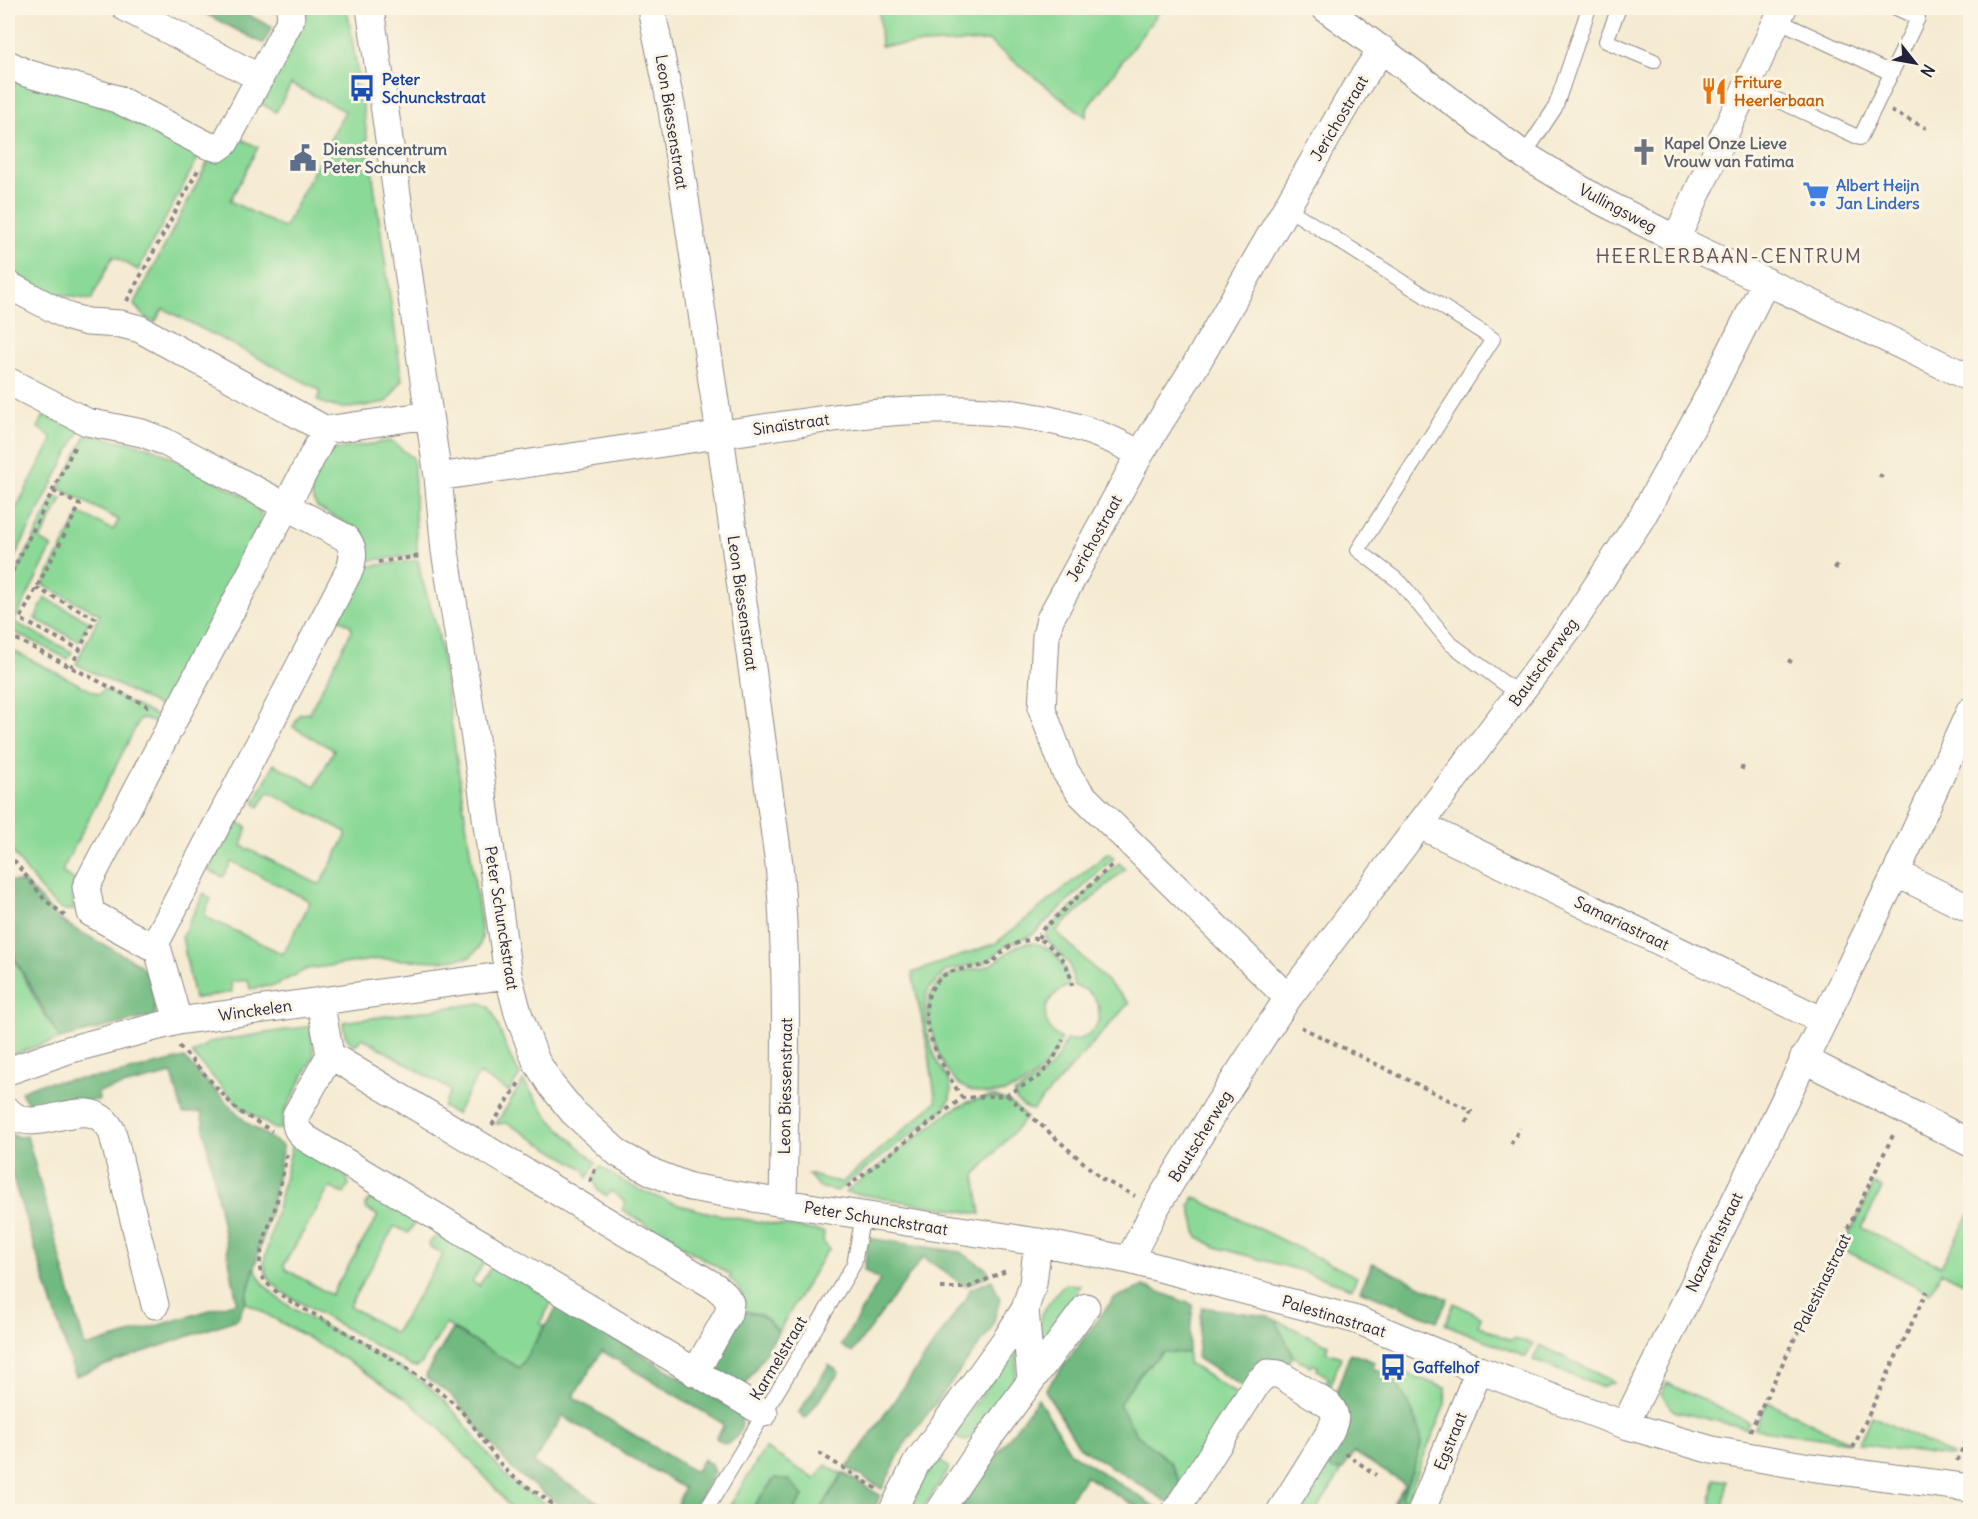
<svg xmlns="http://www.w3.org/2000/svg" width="1978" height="1519" viewBox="0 0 1978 1519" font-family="Delius,sans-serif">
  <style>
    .green { fill: #8bd997; stroke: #567e69; stroke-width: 1.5 }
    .forest { fill: #70b980; stroke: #496e5e; stroke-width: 1.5 }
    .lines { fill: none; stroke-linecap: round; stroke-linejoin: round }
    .service-casing { stroke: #8c8686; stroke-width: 16 }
    .minor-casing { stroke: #8c8686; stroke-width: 29 }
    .path { stroke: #8c8686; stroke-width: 4; stroke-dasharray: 4.5 4.5; stroke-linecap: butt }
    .service { stroke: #fff; stroke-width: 14 }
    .minor { stroke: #fff; stroke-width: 27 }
    .labels { text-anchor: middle; stroke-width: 6; stroke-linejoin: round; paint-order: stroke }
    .transit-label { font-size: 16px; font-weight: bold; fill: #164399; stroke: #fcf5e5; text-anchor: start }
    .food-label { font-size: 16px; font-weight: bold; fill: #c56008; stroke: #fcf5e5; text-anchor: start }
    .street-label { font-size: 16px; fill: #22223b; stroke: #fcf5e5 }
    .worship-label { font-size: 16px; font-weight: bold; fill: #5b616d; stroke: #fcf5e5; text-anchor: start }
    .service-label { font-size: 16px; font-weight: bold; fill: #4e5e75; stroke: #fcf5e5; text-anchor: start }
    .shop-label { font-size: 16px; font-weight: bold; fill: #366cbe; stroke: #fcf5e5; text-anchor: start }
    .quarter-label { font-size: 20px; letter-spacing: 1.5px; fill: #67545c; stroke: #fcf5e5 }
  </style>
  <rect width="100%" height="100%" fill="#fcf5e5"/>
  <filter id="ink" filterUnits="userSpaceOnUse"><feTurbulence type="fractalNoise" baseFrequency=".0167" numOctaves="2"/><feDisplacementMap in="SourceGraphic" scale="12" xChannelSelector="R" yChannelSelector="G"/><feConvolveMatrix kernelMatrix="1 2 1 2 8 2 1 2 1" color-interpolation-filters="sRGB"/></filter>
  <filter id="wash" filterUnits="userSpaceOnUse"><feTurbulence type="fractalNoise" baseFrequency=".008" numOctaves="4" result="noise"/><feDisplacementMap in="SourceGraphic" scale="24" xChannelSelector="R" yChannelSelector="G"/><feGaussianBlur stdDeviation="1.35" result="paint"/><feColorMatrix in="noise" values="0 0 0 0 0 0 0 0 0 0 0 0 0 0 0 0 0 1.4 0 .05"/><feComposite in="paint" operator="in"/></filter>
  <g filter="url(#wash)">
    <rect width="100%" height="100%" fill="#f5ebd2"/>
    <path class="green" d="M308,8H347L358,76L353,77L354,87H360L402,380L387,402C359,406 343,414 317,400L320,393L318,389L164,309L162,310L155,322L148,320L134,305L210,158L241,139L258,147L230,201L284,228L345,111L291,84L276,112L260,103Z
      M879,8H1162L1088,107L1086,117L988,41L881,46Z
      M16,81L91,100L200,154L138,270L113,256L91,300L51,293L8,271V97Z
      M44,415L80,430L8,570V514H13L52,440L50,436L38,428Z
      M87,434L140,445L157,450L253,501L261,512L260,527L166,710L76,664L100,614L43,585L80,513L113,530L119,520L59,488Z
      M391,441L413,458C417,490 413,522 418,555L365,561L369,547L366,538L360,531L318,508C302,489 318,469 326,451Z
      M55,496L62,499L40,540L52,547L14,622L72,652L68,659L8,629V590Z
      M418,560L421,576L438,632L480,918L482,938L479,948L470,957L441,961L380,959L307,969L276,985L250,989L248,980L231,982L232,992L194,999L182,936L204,893L211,899L205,912L206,917L283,954L310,903L308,900L233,862L231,863L223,877L208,870L234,821L247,827L242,846L318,884L321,883L346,836V832L270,792L267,794L259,807L254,803L274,764L315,786L334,750L293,727L300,714L309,713L352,630L351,626L338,618L363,567Z
      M45,598L89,621L79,641L35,619Z
      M8,648L98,694L101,693L103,689L162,719L158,724L144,718L140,719L63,869V873L76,881L72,897L74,910H62L51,901L39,888L8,846Z
      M1108,853L1114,858L1032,935L1007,945L986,962L946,971L931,986L927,992L925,1005L928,1034L935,1058L949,1081L951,1089L950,1099L943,1110L837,1191L819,1187L808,1174L841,1183L936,1102L928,1049L912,973L996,943Z
      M1119,863L1125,869L1056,931L1129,1003L1033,1110C1025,1109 1015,1102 1014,1094C1040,1076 1054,1072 1066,1040C1105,1044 1112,993 1074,986L1070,965L1049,942L1046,937L1047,930Z
      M1027,943C1051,942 1068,964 1069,986C1043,995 1036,1023 1061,1039C1050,1078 996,1111 959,1084C940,1071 926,1022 929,1000C931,991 938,983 945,978C957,969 975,971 988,966C1005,959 1005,948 1027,943Z
      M8,948L40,1007L60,1039L8,1056Z
      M481,1003L489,1007L493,1013L509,1054L520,1075L509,1092L479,1074L456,1114L443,1107L450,1092L449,1089L363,1038L355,1045C345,1040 344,1033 343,1022Z
      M310,1026L314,1056L283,1115L282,1129H275L240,1107L192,1054L210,1042Z
      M523,1081L551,1120L596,1163L587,1178L584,1169L507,1123L496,1124Z
      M989,1097C1006,1097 1015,1105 1026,1118L975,1175L981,1214L845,1192L951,1111L968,1102Z
      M293,1143L347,1177L349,1185L344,1194L331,1188L328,1190L284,1264L285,1269L331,1295L377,1218V1215L366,1209L365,1205L373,1196H379L413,1218L414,1225L408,1233L397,1227H394L349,1306L395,1333L442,1257V1253L430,1247L429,1243L437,1235L440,1234L486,1259L472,1282L479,1286L493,1264L553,1300L540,1323L545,1326L519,1369L446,1324L421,1364L417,1367L411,1366L287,1295C275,1287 264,1277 264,1262Z
      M600,1166C664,1214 747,1219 824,1232L823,1242L830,1249L826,1252L778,1332C770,1319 758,1312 743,1312C745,1297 740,1287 729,1278L731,1275L622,1210L626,1202L611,1191L607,1196L598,1191L593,1178Z
      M1874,1184L1882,1188L1862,1228L1941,1266L1970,1213V1286L1941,1272L1930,1293L1842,1249Z
      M1194,1197L1357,1277L1352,1288L1299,1270L1216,1247L1197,1236L1190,1205Z
      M254,1265C262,1296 307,1317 333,1331C367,1351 410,1369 438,1395C466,1420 483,1452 509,1479C522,1491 541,1498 553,1511H513L491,1483L437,1425L405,1398L348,1361L245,1302Z
      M1066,1284L1080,1285L1071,1303L1039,1348H1036L1041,1314L1062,1286Z
      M1454,1303L1481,1317L1478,1325L1511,1341L1514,1339L1533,1343L1526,1357L1445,1324Z
      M1276,1320L1328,1345L1326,1352L1341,1357L1328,1392L1323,1388L1329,1378L1317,1370L1318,1367L1313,1364L1311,1367L1293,1356Z
      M1540,1345L1614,1382L1601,1387L1533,1360Z
      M1016,1347L1019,1349L1015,1378L971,1437L965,1441L959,1439L954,1433Z
      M1163,1352L1188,1353V1363L1238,1395L1181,1484L1170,1462L1136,1434L1119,1404L1138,1376Z
      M1386,1366L1446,1388L1445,1404L1405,1504L1402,1497C1406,1485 1420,1454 1421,1443C1422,1421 1397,1385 1386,1366Z
      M1667,1383L1749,1422L1746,1428L1674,1411L1661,1394Z
      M1768,1402L1850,1442L1754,1429Z
      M1872,1416L1954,1456L1953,1457L1858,1444Z
      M765,1448L815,1479L826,1465L840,1474L843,1473L820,1511H793L803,1496L775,1478L750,1511L726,1512Z
      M1328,1457L1338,1471L1343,1469L1316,1511L1294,1512Z
      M935,1459L940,1461L948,1467V1471L921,1511L908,1512L927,1468Z
      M1714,1479L1727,1481L1723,1511H1710Z"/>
    <path class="forest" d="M194,8H235L272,27L264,43H262Z
      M8,881L25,883L59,919L73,928L138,963C152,977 153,996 156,1015L60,1039L8,946Z
      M184,1058L247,1123L283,1146L272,1205L245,1302L238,1319L75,1376L8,1163V1133L19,1137L27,1136L85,1347L237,1302L201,1112L183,1114L172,1074L98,1092L99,1100C76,1100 30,1121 21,1091L41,1083L109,1076Z
      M868,1238L960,1252L987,1269L990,1275L965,1286L923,1257L852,1353L841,1345L880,1280L864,1270Z
      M1373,1263L1448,1299L1437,1321L1360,1290Z
      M992,1280L1000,1299L992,1328L904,1445L882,1489L847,1468L967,1297L970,1289Z
      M1144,1286L1193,1305L1188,1353L1162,1352L1138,1376L1119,1404L1136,1434L1170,1462L1181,1484L1169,1503L1079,1447L1045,1390L1114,1298Z
      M559,1304L739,1413C746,1425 739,1437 728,1444L721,1442L716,1438L723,1427L722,1423L602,1351L574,1396V1398L693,1471H696L703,1459L711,1464L714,1473L697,1503L688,1508L677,1504L684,1488L564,1417H562L534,1462V1464L613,1511H567L513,1470L450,1394L426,1378L427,1372L453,1329L519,1368Z
      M1202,1307L1267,1316L1276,1320L1293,1356L1287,1366L1243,1387L1197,1358Z
      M743,1312C760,1312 769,1318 778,1332L745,1386L720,1373L717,1362Z
      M1350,1353L1375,1362L1373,1368L1384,1372L1386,1366C1397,1385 1422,1420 1421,1443C1420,1454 1406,1485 1402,1497L1405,1504L1401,1511H1388L1404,1486L1403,1483L1354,1452L1343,1469L1333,1470L1329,1467L1328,1457L1335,1396Z
      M829,1365L839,1372V1373L806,1418L800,1415L799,1412Z
      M1038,1398L1071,1453L1162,1511H1144L1085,1476L1063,1511L955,1512Z
      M843,1473L880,1495L874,1511H820Z
      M775,1478L789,1480L803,1496L793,1511H750Z"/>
  </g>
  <g filter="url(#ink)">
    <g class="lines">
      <defs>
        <path id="service" d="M1619,8L1606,41L1654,61
          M1777,20L1891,73
          M1747,86L1860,138L1918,18L1896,8
          M1524,155L1555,108L1589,8
          M1287,208L1493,339L1358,550L1401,583L1451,644L1520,695
          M705,1512L854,1264L863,1215"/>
        <path id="minor" d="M126,8L260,78
          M370,8L438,477L445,551L476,745L508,975L518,1013L536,1061L551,1085L573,1112L619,1154L654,1173L690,1187L783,1203L1038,1242L1129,1260L1357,1320L1479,1370L1625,1425L1712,1450L1810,1467L1970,1488
          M651,8L672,110L720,435L779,864C789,977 785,1090 783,1203
          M1325,8L1524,155L1597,199L1676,239L1970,378
          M8,64L26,73L117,99L207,145L218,148L225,143L291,19L290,8
          M1676,239L1783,8
          M8,285L69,317L87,322L121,324L140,329L326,430
          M8,381L87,422L142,433L163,441L346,538C354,548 354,556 350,569L154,946
          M438,477C527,464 615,450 704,437C842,417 1012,380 1140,454
          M1420,825L1823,1021
          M1896,873L1970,909
          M1288,998L1081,794L1065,771L1042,709L1046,636L1050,619L1140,454L1195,366L1355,89L1382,49
          M320,1001L330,1055L296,1115C295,1128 297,1131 307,1139L764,1413
          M178,1021L158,950L91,913L86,887L326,430L429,415
          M330,1055L716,1287L725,1295L730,1303L728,1314L695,1373
          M1803,1059L1970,1143
          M8,1071L68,1050L178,1021L508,975
          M8,1111C38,1142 87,1086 112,1131L155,1305
          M1129,1260L1156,1207L1216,1108L1288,998L1572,624L1642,517L1704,405L1766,281
          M1025,1309L1031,1380
          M1625,1425L1896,873L1970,711
          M892,1512L916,1464L1007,1338L1025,1309L1033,1283L1038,1242
          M939,1512L987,1440L1086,1307
          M1175,1512L1258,1382L1268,1373L1279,1374L1329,1405C1338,1415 1335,1421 1330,1432L1280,1512
          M1421,1512L1479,1370"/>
      </defs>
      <use href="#service" class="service-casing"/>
      <use href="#minor" class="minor-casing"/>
      <path class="path" d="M1891,111L1926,128
        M1969,148L1970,149
        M1970,155L1969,158L1970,159
        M127,301L199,168
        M1879,475L1885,478
        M53,491L80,505L20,619L79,649
        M378,562L421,556
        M1834,566L1841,570
        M8,580L76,444
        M36,588L95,618L71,667
        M8,635L151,708
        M1788,660L1793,663
        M1740,767L1748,770
        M8,853L45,900L65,916
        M1038,938L1043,929L1114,863
        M1301,1027L1471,1111L1466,1123
        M179,1046L237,1110L272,1131
        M1007,1095L1102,1179L1135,1196
        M962,1098C944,1068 904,1008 942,977C955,966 975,970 990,963C996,960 999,955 1004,951C1012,943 1027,940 1038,938C1056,949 1070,964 1072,986
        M492,1125L519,1083
        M1511,1144L1520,1128
        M287,1154C283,1172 280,1190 275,1208C270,1225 254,1260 262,1276C268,1287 280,1294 290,1301C344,1332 402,1360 450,1400C474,1420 486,1450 508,1472C523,1487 546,1494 558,1512
        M590,1182L596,1167
        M847,1187L962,1098L1007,1095L1040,1076L1053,1060L1063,1040
        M941,1288H967L1008,1270
        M1750,1431L1894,1133
        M1853,1448L1927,1291
        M819,1453L877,1489
        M1345,1453L1376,1475
        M1957,1461L1970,1432"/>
      <use href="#service" class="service"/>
      <use href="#minor" class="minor"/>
    </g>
  </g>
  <defs>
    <symbol id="bus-bare" viewBox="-9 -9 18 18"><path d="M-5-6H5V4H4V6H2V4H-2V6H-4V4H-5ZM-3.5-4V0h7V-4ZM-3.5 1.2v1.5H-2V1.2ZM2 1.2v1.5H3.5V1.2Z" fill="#1a4fb4" stroke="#fcf5e5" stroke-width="2.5" paint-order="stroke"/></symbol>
    <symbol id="restaurant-bare" viewBox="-9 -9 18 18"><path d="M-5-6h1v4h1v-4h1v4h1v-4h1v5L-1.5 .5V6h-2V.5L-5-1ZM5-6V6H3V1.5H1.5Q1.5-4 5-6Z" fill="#e8710a" stroke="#fcf5e5" stroke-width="2.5" paint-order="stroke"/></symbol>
    <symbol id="church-bare" viewBox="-9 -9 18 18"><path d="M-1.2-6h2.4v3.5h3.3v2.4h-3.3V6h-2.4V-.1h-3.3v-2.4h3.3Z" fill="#6b7280" stroke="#fcf5e5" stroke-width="2.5" paint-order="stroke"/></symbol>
    <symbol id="civic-bare" viewBox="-9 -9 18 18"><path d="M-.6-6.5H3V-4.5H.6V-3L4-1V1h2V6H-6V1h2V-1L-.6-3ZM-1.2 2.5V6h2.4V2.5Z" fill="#5c6f8a" stroke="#fcf5e5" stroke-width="2.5" paint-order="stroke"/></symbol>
    <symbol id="supermarket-bare" viewBox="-9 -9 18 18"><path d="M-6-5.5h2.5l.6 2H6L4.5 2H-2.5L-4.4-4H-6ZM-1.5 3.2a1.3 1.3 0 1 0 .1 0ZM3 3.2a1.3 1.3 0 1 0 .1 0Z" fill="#3f7fe0" stroke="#fcf5e5" stroke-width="2.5" paint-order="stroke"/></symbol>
  </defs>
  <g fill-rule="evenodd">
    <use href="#bus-bare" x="343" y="69" width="38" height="38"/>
    <use href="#restaurant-bare" x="1695" y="72" width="38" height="38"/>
    <use href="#church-bare" x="1625" y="133" width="38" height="38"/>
    <use href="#civic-bare" x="284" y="139" width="38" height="38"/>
    <use href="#supermarket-bare" x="1797" y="175" width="38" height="38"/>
    <use href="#bus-bare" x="1374" y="1348" width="38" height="38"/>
  </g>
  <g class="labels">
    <g class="transit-label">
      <text x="382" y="85">Peter<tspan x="382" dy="18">Schunckstraat</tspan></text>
      <text x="1413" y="1373">Gaffelhof</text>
    </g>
    <g class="food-label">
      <text x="1734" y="88">Friture<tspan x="1734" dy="18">Heerlerbaan</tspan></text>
    </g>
    <g class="street-label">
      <text transform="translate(1339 118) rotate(-59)" y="6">Jerichostraat</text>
      <text transform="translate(672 122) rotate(81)" y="6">Leon Biessenstraat</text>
      <text transform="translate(1618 208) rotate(28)" y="6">Vullingsweg</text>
      <text transform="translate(791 424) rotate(-8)" y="6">Sinaïstraat</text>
      <text transform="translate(1094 538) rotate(-61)" y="6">Jerichostraat</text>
      <text transform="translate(743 603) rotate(82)" y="6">Leon Biessenstraat</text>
      <text transform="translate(1543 662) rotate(-54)" y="6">Bautscherweg</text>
      <text transform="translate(502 918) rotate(81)" y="6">Peter Schunckstraat</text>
      <text transform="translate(1622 923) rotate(26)" y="6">Samariastraat</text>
      <text transform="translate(255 1010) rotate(-8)" y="6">Winckelen</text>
      <text transform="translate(785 1086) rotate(-89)" y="6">Leon Biessenstraat</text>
      <text transform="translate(1200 1136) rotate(-58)" y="6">Bautscherweg</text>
      <text transform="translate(876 1218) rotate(9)" y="6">Peter Schunckstraat</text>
      <text transform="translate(1714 1242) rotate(-64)" y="6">Nazarethstraat</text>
      <text transform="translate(1822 1283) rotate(-64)" y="6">Palestinastraat</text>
      <text transform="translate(1334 1316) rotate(17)" y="6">Palestinastraat</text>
      <text transform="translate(778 1358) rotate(-59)" y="6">Karmelstraat</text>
      <text transform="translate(1450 1441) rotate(-68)" y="6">Egstraat</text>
    </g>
    <g class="worship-label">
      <text x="1664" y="149">Kapel Onze Lieve<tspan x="1664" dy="18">Vrouw van Fatima</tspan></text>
    </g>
    <g class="service-label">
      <text x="323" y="155">Dienstencentrum<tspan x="323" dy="18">Peter Schunck</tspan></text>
    </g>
    <g class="shop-label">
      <text x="1836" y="191">Albert Heijn<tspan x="1836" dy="18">Jan Linders</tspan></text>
    </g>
    <g class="quarter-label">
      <text x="1729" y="263">HEERLERBAAN-CENTRUM</text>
    </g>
  </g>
  <rect width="1978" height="1519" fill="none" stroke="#fcf5e5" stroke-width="30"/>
  <g transform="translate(1915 63) rotate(121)" stroke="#fcf5e5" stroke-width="4.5" paint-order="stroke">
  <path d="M0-4.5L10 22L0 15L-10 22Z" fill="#22223b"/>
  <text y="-9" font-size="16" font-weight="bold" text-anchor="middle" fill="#22223b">N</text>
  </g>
</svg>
